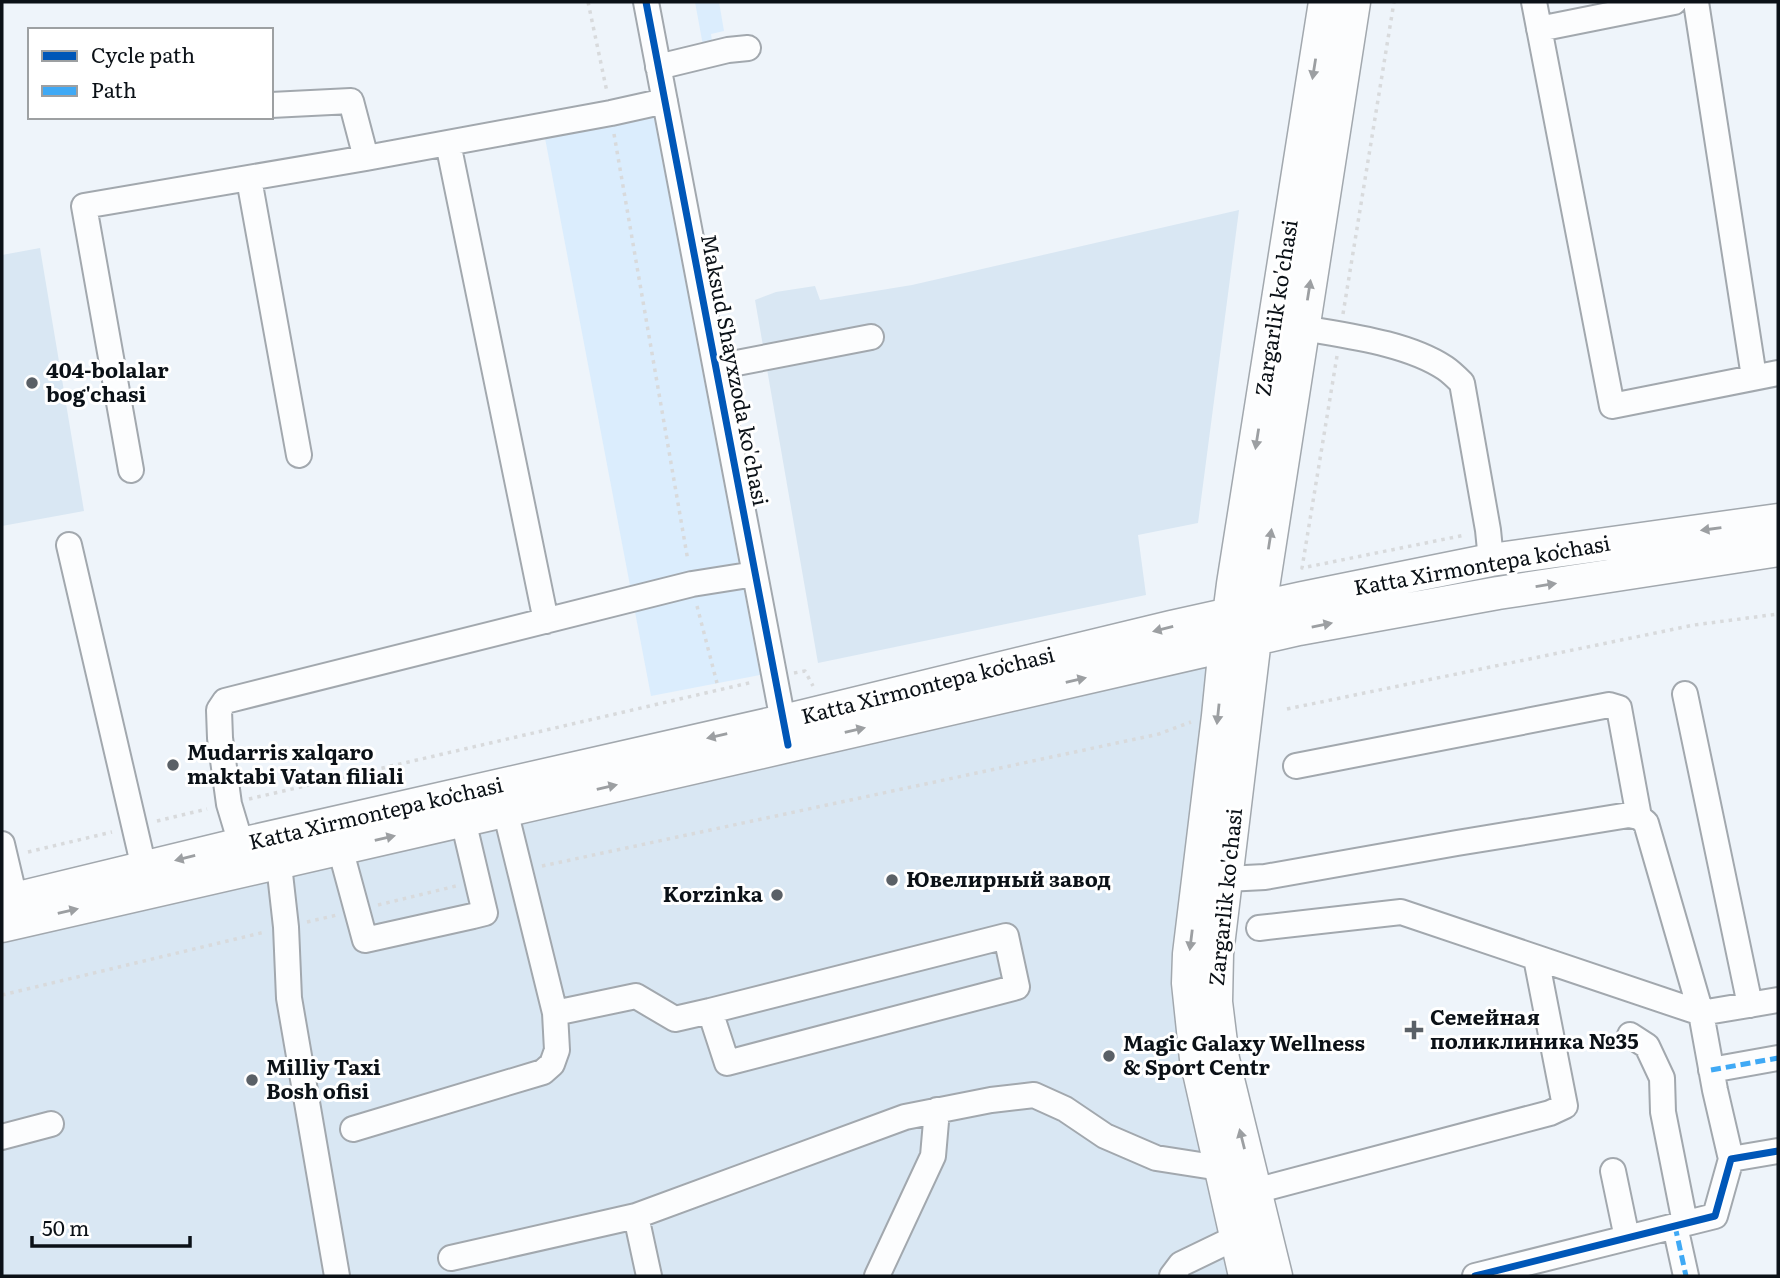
<svg xmlns="http://www.w3.org/2000/svg" width="1780" height="1278" viewBox="0 0 1780 1278" font-family="Literata,serif">
  <style>
    .built { fill: #d9e7f3 }
    .green { fill: #dbedfd }
    .lines { fill: none; stroke-linecap: round; stroke-linejoin: round }
    .minor-casing { stroke: #a2a8ae; stroke-width: 28 }
    .major-casing { stroke: #a2a8ae; stroke-width: 35 }
    .path { stroke: #d8dadc; stroke-width: 3.5; stroke-dasharray: 3.5 5; stroke-linecap: butt }
    .minor { stroke: #fcfdfe; stroke-width: 24 }
    .major { stroke: #fcfdfe; stroke-width: 32 }
    .quiet { stroke: #3fa9f5; stroke-width: 5; stroke-dasharray: 10 5; stroke-linecap: butt }
    .cycleway-casing { stroke: #fff; stroke-width: 11 }
    .cycleway { stroke: #0057b8; stroke-width: 7 }
    .oneway { fill: #9c9fa2 }
    .poi-dot { fill: #5a6066; stroke: #fff; stroke-width: 2.5 }
    .labels { text-anchor: middle; stroke-width: 6; stroke-linejoin: round; paint-order: stroke }
    .street-label { font-size: 21px; fill: #0b1117; stroke: #fff }
    .poi-label { font-size: 21px; font-weight: bold; fill: #0b1117; stroke: #fff; text-anchor: start }
  </style>
  <rect width="100%" height="100%" fill="#eef4fa"/>
  <path class="built" d="M1239,210L1198,523L1138,535L1146,595L818,663L755,300L776,292L815,286L820,300L912,285Z
    M40,248L84,511L2,526V255Z
    M1225,646L1189,954L1245,1276H2V926Z"/>
  <path class="green" d="M695,2H719L724,31L711,34L713,49L704,51Z
    M654,117L760,675L651,696L545,138Z"/>
  <g class="lines">
    <defs>
      <path id="minor" d="M646,2L786,737
        M1534,2L1612,406L1778,373
        M1696,2L1754,377
        M1539,29L1674,2
        M658,67L728,50L748,48
        M271,105L351,101L366,158
        M448,143L546,621
        M249,179L299,455
        M1303,328C1348,336 1407,343 1445,368C1451,372 1457,378 1462,383L1488,530L1491,560
        M716,367L871,337
        M131,470L84,206L366,158L611,113L665,101
        M69,545L144,868
        M1685,694L1750,1005
        M1296,766L1609,705L1619,708L1639,817
        M2,844L15,899
        M241,844L229,804L220,738L219,710L225,701L692,584L755,574
        M277,847L286,927L289,998L337,1276
        M340,848L365,940L473,916L485,913L463,820
        M1226,879L1265,877L1457,843L1629,815L1639,817L1646,823L1701,1013
        M1259,928L1401,912L1701,1013
        M555,1013L636,996L675,1019L710,1011L1006,936L1017,987L727,1063L710,1011
        M1630,1035L1647,1046L1662,1078L1663,1112L1685,1223
        M1711,1070L1778,1058
        M353,1129L543,1072L552,1064L557,1050L555,1013L505,810
        M2,1137L51,1124
        M1731,1159L1715,1090L1701,1013L1778,1000
        M1613,1171L1627,1238
        M1255,1191L1550,1113L1565,1106L1536,958
        M636,1216L649,1276
        M1675,1226L1686,1276
        M451,1258L636,1216L905,1117L991,1100L1034,1095L1065,1109L1105,1136L1156,1158L1220,1168
        M877,1276L933,1156L937,1110
        M1172,1276L1181,1264L1237,1237
        M1475,1276L1715,1216L1731,1159L1778,1151"/>
      <path id="major" d="M2,902L241,844L783,721L1171,627L1302,598L1491,560L1778,520
        M2,926L1299,629L1498,593L1778,550
        M1245,1276L1196,1059L1188,983L1189,954L1218,716L1225,646L1233,584L1325,2
        M1276,1276L1223,1059L1216,1002L1217,954L1255,639L1354,2"/>
    </defs>
    <use href="#minor" class="minor-casing"/>
    <use href="#major" class="major-casing"/>
    <path class="path" d="M588,2L607,92
      M614,134L688,561
      M1343,314L1394,2
      M1337,356L1302,568L1465,535
      M697,606L717,683
      M794,673L805,671L813,686
      M1287,709L1694,625L1778,614
      M249,799L753,682
      M157,821L207,809
      M28,852L112,832
      M542,866L1159,734L1191,722
      M378,905L456,886
      M307,922L337,915
      M2,995L265,932"/>
    <use href="#minor" class="minor"/>
    <use href="#major" class="major"/>
    <path class="quiet" d="M1711,1070L1778,1058
      M1675,1226L1686,1276"/>
    <defs>
      <path id="cycleway" d="M646,2L788,745
        M1475,1276L1715,1216L1731,1159L1778,1151"/>
    </defs>
    <use href="#cycleway" class="cycleway-casing"/>
    <use href="#cycleway" class="cycleway"/>
  </g>
  <defs><path id="oneway-solid" d="M-6-.8H1V-3.2L6.5 0L1 3.2V.8H-6Z" transform="scale(1.75)"/></defs>
  <g class="oneway">
    <use href="#oneway-solid" transform="translate(1314 69) rotate(99)"/>
    <use href="#oneway-solid" transform="translate(1309 290) rotate(-81)"/>
    <use href="#oneway-solid" transform="translate(1257 439) rotate(99)"/>
    <use href="#oneway-solid" transform="translate(1711 529) rotate(172)"/>
    <use href="#oneway-solid" transform="translate(1270 539) rotate(-81)"/>
    <use href="#oneway-solid" transform="translate(1546 585) rotate(-9)"/>
    <use href="#oneway-solid" transform="translate(1322 625) rotate(-11)"/>
    <use href="#oneway-solid" transform="translate(1163 629) rotate(166)"/>
    <use href="#oneway-solid" transform="translate(1076 680) rotate(-13)"/>
    <use href="#oneway-solid" transform="translate(1218 714) rotate(96)"/>
    <use href="#oneway-solid" transform="translate(855 730) rotate(-13)"/>
    <use href="#oneway-solid" transform="translate(717 736) rotate(167)"/>
    <use href="#oneway-solid" transform="translate(607 787) rotate(-13)"/>
    <use href="#oneway-solid" transform="translate(385 838) rotate(-13)"/>
    <use href="#oneway-solid" transform="translate(185 858) rotate(166)"/>
    <use href="#oneway-solid" transform="translate(68 911) rotate(-13)"/>
    <use href="#oneway-solid" transform="translate(1191 940) rotate(97)"/>
    <use href="#oneway-solid" transform="translate(1242 1139) rotate(-104)"/>
  </g>
  <g class="poi-dot">
    <circle cx="32" cy="383" r="7"/>
    <circle cx="173" cy="765" r="7"/>
    <circle cx="892" cy="880" r="7"/>
    <circle cx="777" cy="895" r="7"/>
    <path d="M1410.5 1019.5h7v7h7v7h-7v7h-7v-7h-7v-7h7z"/>
    <circle cx="1109" cy="1056" r="7"/>
    <circle cx="252" cy="1080" r="7"/>
  </g>
  <g class="labels">
    <g class="street-label">
      <text transform="translate(1277 308) rotate(-81)" y="7">Zargarlik ko'chasi</text>
      <text transform="translate(734 370) rotate(79)" y="7">Maksud Shayxzoda ko'chasi</text>
      <text transform="translate(1482 566) rotate(-10)" y="7">Katta Xirmontepa koʻchasi</text>
      <text transform="translate(928 686) rotate(-14)" y="7">Katta Xirmontepa koʻchasi</text>
      <text transform="translate(376 814) rotate(-13)" y="7">Katta Xirmontepa koʻchasi</text>
      <text transform="translate(1226 897) rotate(-84)" y="7">Zargarlik ko'chasi</text>
    </g>
    <g class="poi-label">
      <text x="46" y="378">404-bolalar<tspan x="46" dy="24">bog'chasi</tspan></text>
      <text x="187" y="760">Mudarris xalqaro<tspan x="187" dy="24">maktabi Vatan filiali</tspan></text>
      <text x="906" y="887">Ювелирный завод</text>
      <text x="763" y="902" text-anchor="end">Korzinka</text>
      <text x="1430" y="1025">Семейная<tspan x="1430" dy="24">поликлиника №35</tspan></text>
      <text x="1123" y="1051">Magic Galaxy Wellness<tspan x="1123" dy="24">&amp; Sport Centr</tspan></text>
      <text x="266" y="1075">Milliy Taxi<tspan x="266" dy="24">Bosh ofisi</tspan></text>
    </g>
  </g>
  <rect width="1780" height="1278" fill="none" stroke="#0b1117" stroke-width="7"/>
  <rect x="28" y="28" width="245" height="91" fill="#ffffff" stroke="#9da0a2" stroke-width="2"/>
  <rect x="42" y="51" width="35" height="10" fill="#0057b8" stroke="#9da0a2" stroke-width="2"/>
  <text x="91" y="63" font-size="21" fill="#0b1117">Cycle path</text>
  <rect x="42" y="86" width="35" height="10" fill="#3fa9f5" stroke="#9da0a2" stroke-width="2"/>
  <text x="91" y="98" font-size="21" fill="#0b1117">Path</text>
  <path d="M32 1236v10h158v-10" fill="none" stroke="#0b1117" stroke-width="3.5"/>
  <text x="42" y="1236" font-size="21" fill="#0b1117" stroke="#ffffff" stroke-width="5" paint-order="stroke">50 m</text>
</svg>
